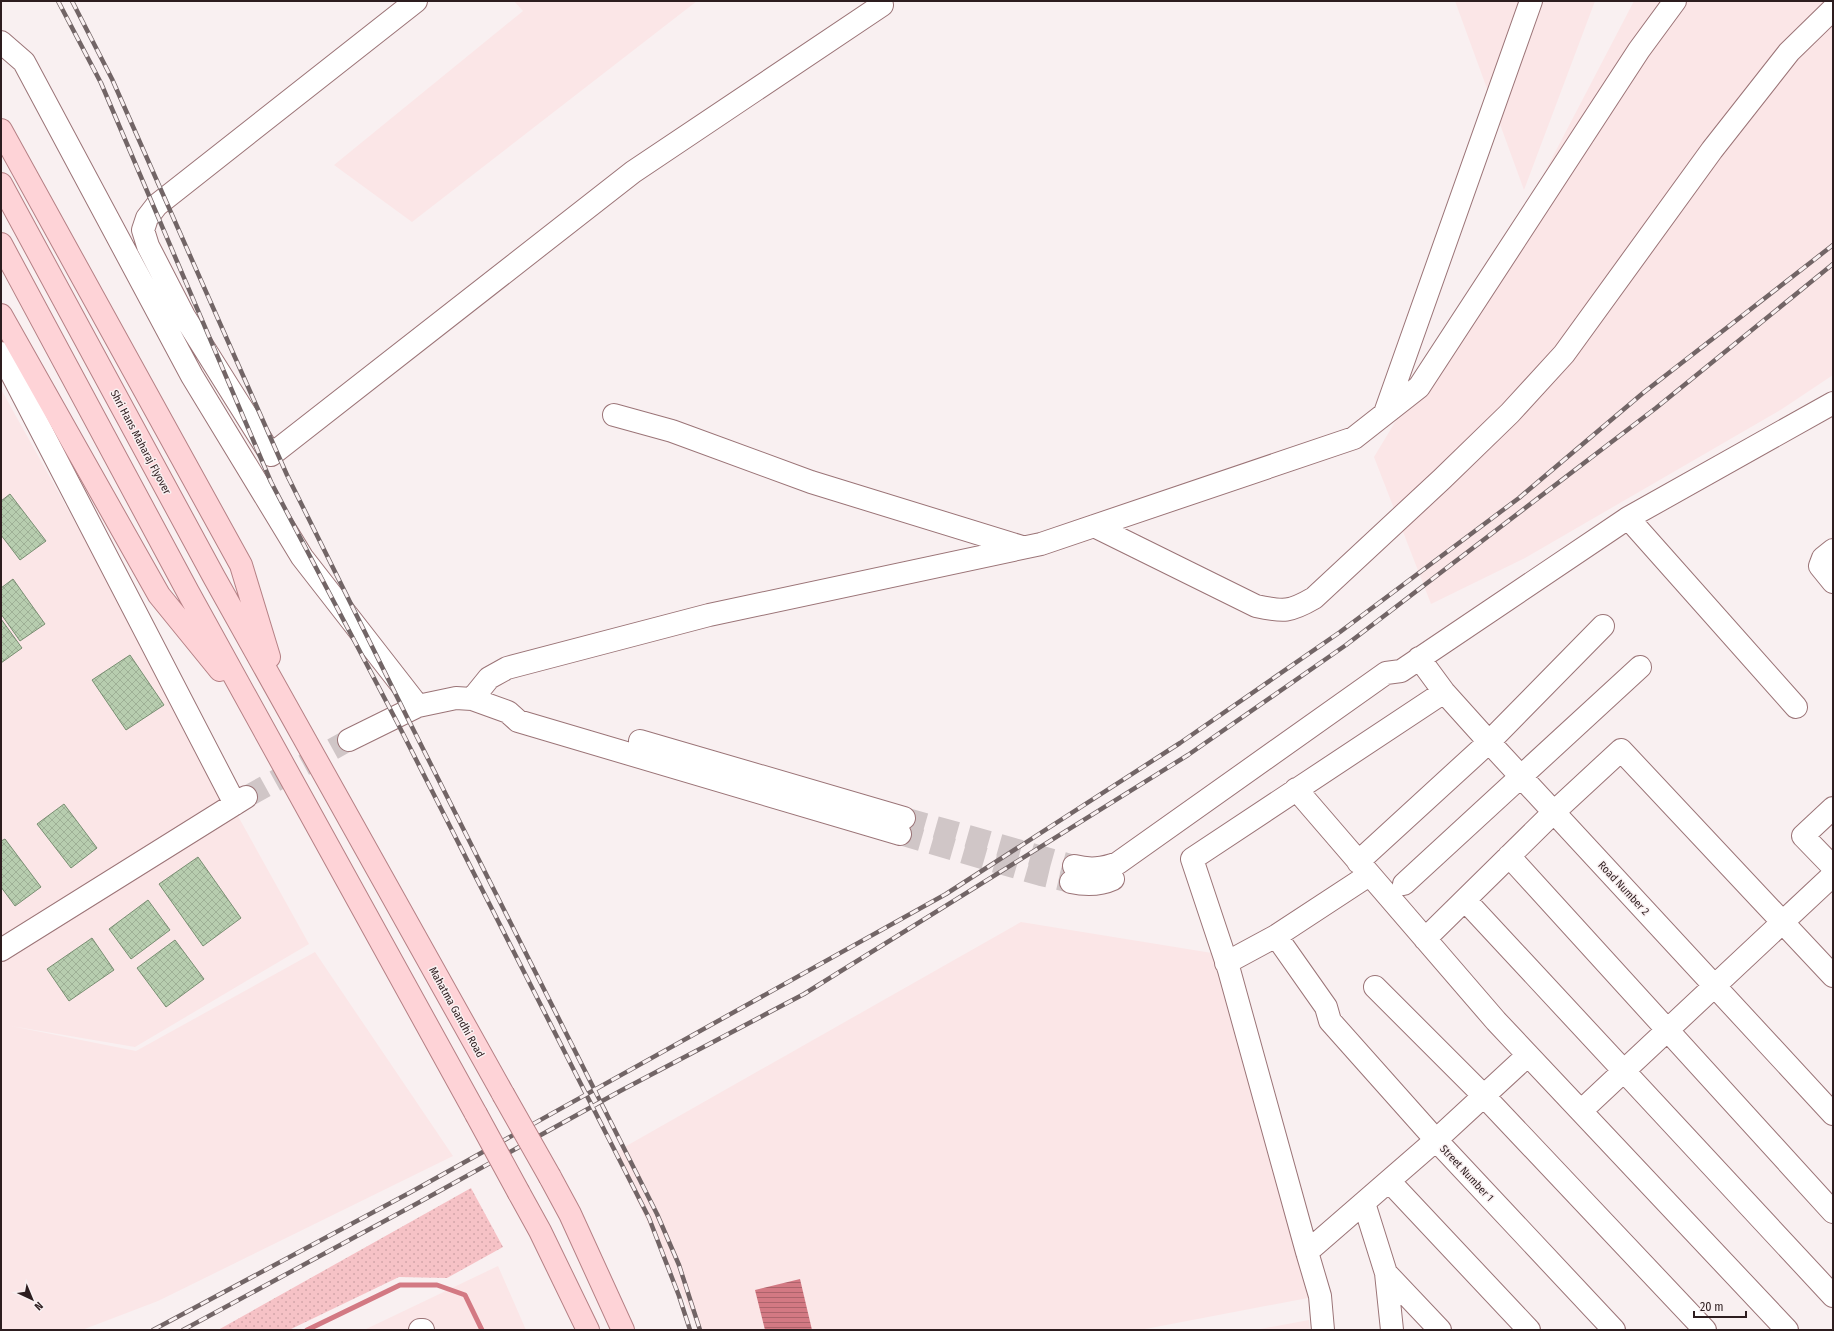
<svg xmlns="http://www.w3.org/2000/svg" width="1834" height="1331" viewBox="0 0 1834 1331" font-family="'Fira Sans Condensed',sans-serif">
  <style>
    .built { fill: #fbe6e7 }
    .grass { fill: url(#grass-dots) }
    .water { fill: url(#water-rules) }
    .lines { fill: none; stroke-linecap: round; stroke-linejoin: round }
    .stream { stroke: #d37983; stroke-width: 5 }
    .building { fill: url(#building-cross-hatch); stroke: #798e72 }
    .minor-tunnel { stroke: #d0c6c7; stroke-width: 22; stroke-dasharray: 22 11; stroke-linecap: butt }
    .minor-casing { stroke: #9b7477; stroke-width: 24 }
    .major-casing { stroke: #b58085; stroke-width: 24 }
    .minor { stroke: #fff; stroke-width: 22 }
    .major { stroke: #fed3d7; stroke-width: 22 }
    .rail-casing { stroke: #726566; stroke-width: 4.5 }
    .rail { stroke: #f9f0f1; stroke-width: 3; stroke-dasharray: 9; stroke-linecap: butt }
    .major-bridge-casing { stroke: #b58085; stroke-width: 24; stroke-linecap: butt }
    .major-bridge { stroke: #fed3d7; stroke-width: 22 }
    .labels { text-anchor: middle; stroke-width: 3; stroke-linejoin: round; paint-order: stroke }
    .street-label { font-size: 11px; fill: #2d1d1f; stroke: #f9f0f1 }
  </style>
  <defs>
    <pattern id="grass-dots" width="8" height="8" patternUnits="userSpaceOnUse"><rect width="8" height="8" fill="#f6c2c6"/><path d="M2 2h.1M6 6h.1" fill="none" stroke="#d3a6aa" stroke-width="1.8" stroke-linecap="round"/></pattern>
    <pattern id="water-rules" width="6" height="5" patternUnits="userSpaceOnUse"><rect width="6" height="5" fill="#d37983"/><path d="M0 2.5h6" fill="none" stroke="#ac636b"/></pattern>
    <pattern id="building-cross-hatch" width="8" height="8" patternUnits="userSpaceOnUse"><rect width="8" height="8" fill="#b7cdaf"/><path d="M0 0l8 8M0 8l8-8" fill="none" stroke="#9eb096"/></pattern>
  </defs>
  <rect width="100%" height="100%" fill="#f9f0f1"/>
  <path class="built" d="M514,1H697L412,222L334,165L523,11Z
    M1455,1H1595L1524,190Z
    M1634,1H1833V375L1782,409L1525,558L1431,604L1374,457L1539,183Z
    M1,389L309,944L135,1047L11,1026L136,1051L315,952L453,1156L158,1301L82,1330H1Z
    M1021,922L1212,953L1308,1298L1140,1330H699L614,1153Z
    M498,1266L526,1330H364Z
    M1309,1320L1310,1330H1255Z"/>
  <path class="grass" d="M471,1188L503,1247L447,1278L399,1277L289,1330H218Z"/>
  <path class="water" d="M800,1279L812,1330H765L755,1290Z"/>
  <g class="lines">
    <path class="stream" d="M307,1330L400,1285H437L465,1295L482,1330"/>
  </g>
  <path class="building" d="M10,494L46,541L20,560L1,535V501Z
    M13,579L45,624L20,641L1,614V588Z
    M1,619L22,648L1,663Z
    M130,655L164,705L126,730L92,680Z
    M64,804L97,848L71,868L37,824Z
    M5,839L41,887L15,906L1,887V841Z
    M198,857L241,918L203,946L159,884Z
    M148,900L170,930L131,959L109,929Z
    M92,938L114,970L69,1001L47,969Z
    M175,940L204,979L166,1007L137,968Z"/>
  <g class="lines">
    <path class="minor-tunnel" d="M246,797L349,740
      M904,818L1074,866
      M900,834L1041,875L1071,882"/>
    <defs>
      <path id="minor" d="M416,1L157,205L147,218L143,230L148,246L184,316L271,455L633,172L882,5
        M1,42L24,62L192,376L302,557L418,706
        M1,353L235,804
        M1385,413L1531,1
        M614,415L672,431L811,482L1022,547
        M1628,518L1796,707
        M1094,526L1256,606C1284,612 1290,612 1314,598L1442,479L1510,413L1564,354L1712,150L1789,52L1833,9
        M1833,550L1823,558L1820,566L1833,582
        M1419,658L1444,692L1489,742L1833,1114
        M472,699L489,678L507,668L709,615L1041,544L1354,438L1419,387L1639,50L1675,1
        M349,740L418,706L456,698L472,699L508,712L518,721L900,834
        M640,741L904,818
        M1296,789L1496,1021L1787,1330
        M1833,808L1803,836L1833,867
        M1509,856L1833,1212
        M1358,862L1489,742L1603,626
        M1074,866C1090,870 1102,869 1118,863L1386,673L1401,671L1628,518L1833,403
        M1071,882C1085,885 1100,885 1113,879
        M1404,884L1640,667
        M1465,900L1833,1296
        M1276,936L1326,1007L1330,1021L1436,1140L1528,1055
        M1425,939L1554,812L1621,750L1833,976
        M1,950L246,797
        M1226,963L1276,936L1369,875
        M1375,987L1484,1096L1705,1330
        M1581,1111L1833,875
        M1389,1181L1529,1330
        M1364,1203L1386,1273L1392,1330
        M1307,1252L1436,1140L1614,1330
        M1386,1273L1440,1330
        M420,1330H423
        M1323,1330L1320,1296L1307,1252L1229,970L1192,859L1444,692"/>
      <path id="major" d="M1,130L241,565L269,657
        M1,184L214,577L503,1094
        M1,244L188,592L476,1114
        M1,315L159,595L220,670
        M550,1177L570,1214L623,1330
        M519,1193L540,1231L588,1330"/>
    </defs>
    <use href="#minor" class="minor-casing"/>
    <use href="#major" class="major-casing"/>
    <use href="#minor" class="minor"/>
    <use href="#major" class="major"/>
    <defs>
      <path id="rail" d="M58,1L101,83L271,482L397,722L649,1218L679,1296L690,1330
        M72,1L112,79L287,475L407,717L657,1214L679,1265L700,1330
        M153,1330L411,1192L946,894L1180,743L1340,632L1519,498L1643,393L1833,245
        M183,1330L416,1204L622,1090L804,994L1188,755L1346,645L1656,408L1833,264"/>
    </defs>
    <use href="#rail" class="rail-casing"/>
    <use href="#rail" class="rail"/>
    <defs>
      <path id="major-bridge" d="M503,1094L550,1177
        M476,1114L519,1193"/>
    </defs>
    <use href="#major-bridge" class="major-bridge-casing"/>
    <use href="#major-bridge" class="major-bridge"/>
  </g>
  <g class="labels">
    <g class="street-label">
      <text transform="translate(141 442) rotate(62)" y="4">Shri Hans Maharaj Flyover</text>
      <text transform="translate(1624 888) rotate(47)" y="4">Road Number 2</text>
      <text transform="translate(457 1012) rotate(61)" y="4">Mahatma Gandhi Road</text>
      <text transform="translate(1467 1173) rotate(47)" y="4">Street Number 1</text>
    </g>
  </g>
  <rect width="1834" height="1331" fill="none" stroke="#2d1d1f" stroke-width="4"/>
  <g transform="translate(32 1299) rotate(136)" stroke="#f9f0f1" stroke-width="3" paint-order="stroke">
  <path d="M0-3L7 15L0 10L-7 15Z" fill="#2d1d1f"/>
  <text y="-6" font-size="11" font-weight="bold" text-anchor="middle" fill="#2d1d1f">N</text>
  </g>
  <path d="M1694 1311v6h52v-6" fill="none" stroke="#2d1d1f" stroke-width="2"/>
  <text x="1700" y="1311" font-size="12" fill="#2d1d1f" stroke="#f9f0f1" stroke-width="3" paint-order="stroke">20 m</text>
</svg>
